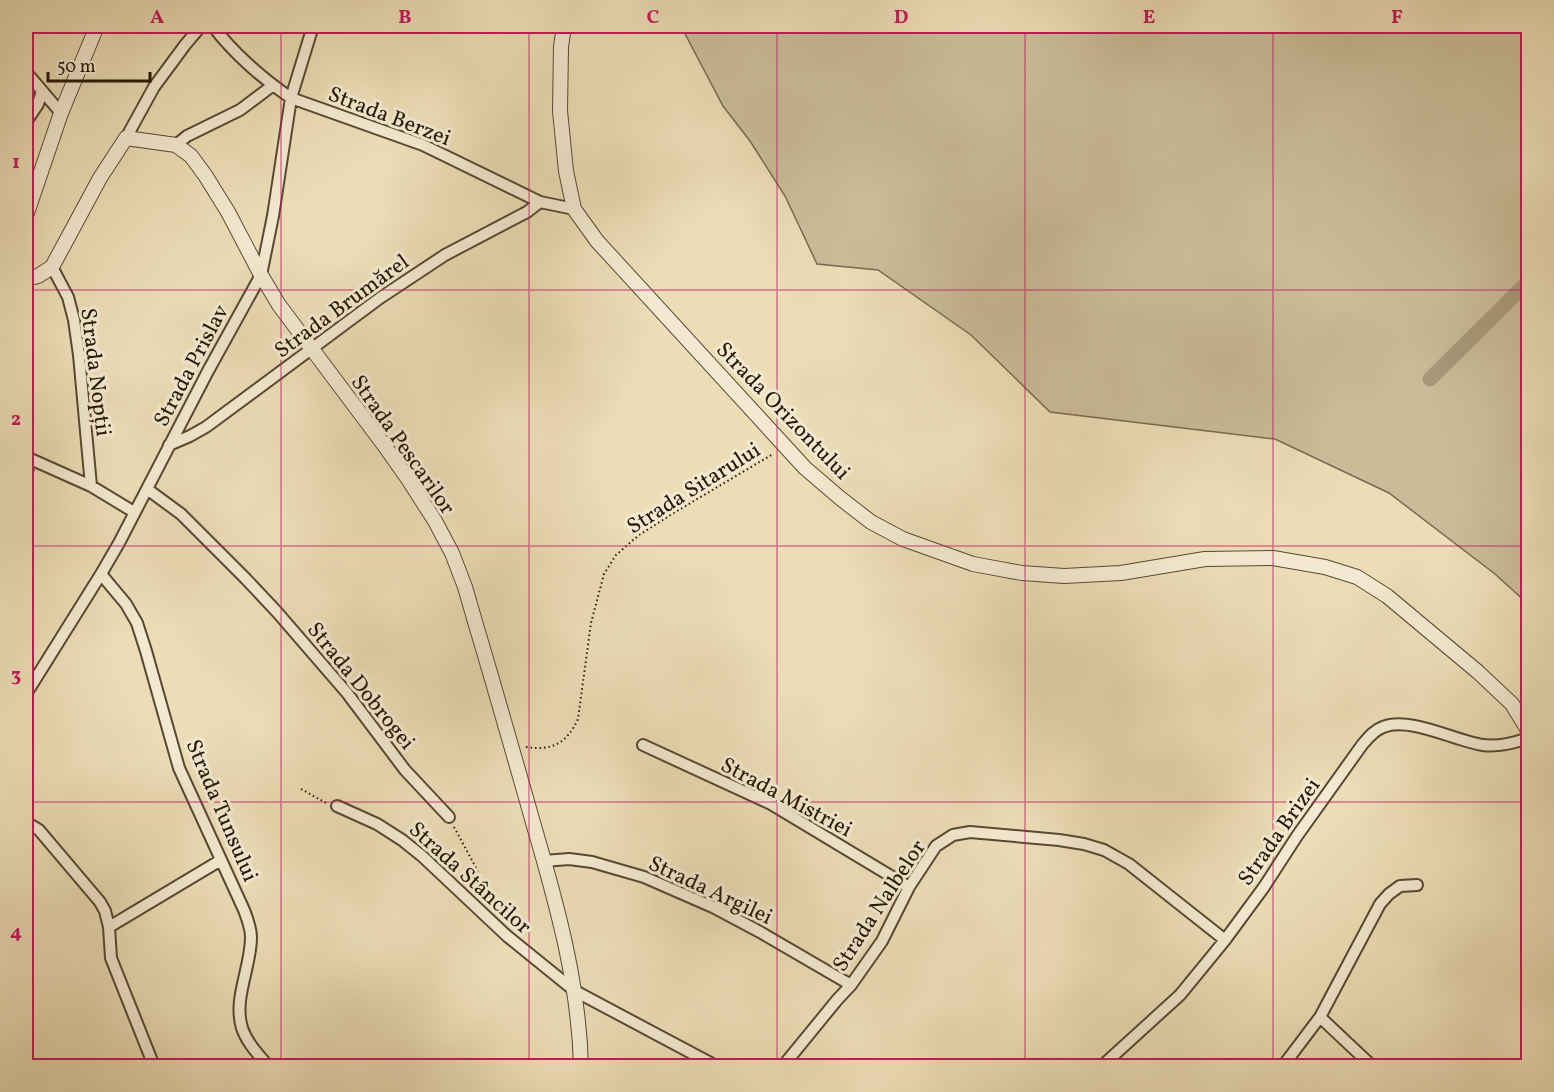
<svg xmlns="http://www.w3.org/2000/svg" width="1554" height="1092" viewBox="0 0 1554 1092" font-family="Vollkorn,serif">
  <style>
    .green { fill: #cabc99; stroke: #786a50; stroke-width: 1.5 }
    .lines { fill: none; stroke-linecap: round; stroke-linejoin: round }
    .canal { stroke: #a89a7b; stroke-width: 15 }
    .building { fill: #8c7e62; stroke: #251806; stroke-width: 1.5 }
    .minor-casing { stroke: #574932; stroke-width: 14 }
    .tertiary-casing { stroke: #574932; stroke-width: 16 }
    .path { stroke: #251806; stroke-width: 2; stroke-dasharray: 1.5 3; stroke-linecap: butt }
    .minor { stroke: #f3e9d0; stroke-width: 10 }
    .tertiary { stroke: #f3e9d0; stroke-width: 14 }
    .grid { fill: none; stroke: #c2185b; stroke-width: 1.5; stroke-opacity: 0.55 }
    .labels { text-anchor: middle; stroke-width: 6; stroke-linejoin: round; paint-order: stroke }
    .street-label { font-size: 22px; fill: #251806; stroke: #f3e9d0 }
    .neatline { fill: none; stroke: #c2185b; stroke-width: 2 }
    .grid-label { font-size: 20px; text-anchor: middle; font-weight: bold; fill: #c2185b }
  </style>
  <rect width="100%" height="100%" fill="#ecddb7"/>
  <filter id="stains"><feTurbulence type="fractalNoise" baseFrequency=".00333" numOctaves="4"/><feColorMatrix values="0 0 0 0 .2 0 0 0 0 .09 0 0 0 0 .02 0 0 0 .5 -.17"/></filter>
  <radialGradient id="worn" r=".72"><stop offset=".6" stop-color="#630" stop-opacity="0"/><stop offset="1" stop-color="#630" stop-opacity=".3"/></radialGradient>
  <path class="green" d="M685,26H1528V604L1495,574L1389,493L1275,439L1050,412L971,335L878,270L817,264L785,196L750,141L723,106L683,30Z"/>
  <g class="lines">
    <path class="canal" d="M1430,379L1528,282"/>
  </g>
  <path class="building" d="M26,467L34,470L26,492Z"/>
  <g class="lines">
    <defs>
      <path id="minor" d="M213,26C232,52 264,80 291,98L423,145L540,202L574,209
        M26,72L61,113
        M26,122L38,104L42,91
        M126,138L154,87L185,45L201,26
        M176,145L187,136L240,110L272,86
        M52,267L68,297L74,320L79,355L91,486
        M169,445L190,436L206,427L380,298L445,255L527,212L540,202
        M26,457L91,486L134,512
        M147,489L181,514L246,579L277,612L347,693L405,770L449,817
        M101,574L126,604L137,623L146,651L179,768L244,910C247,918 251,928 251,937C251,968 233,998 242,1028C247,1043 259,1055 268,1066
        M26,694L101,574L119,543L208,371L261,275L273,216L291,98L313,26
        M643,745L771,804L909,887
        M337,806L377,824L402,840L422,856L507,936L575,991L716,1066
        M26,822L39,830L100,902L105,911L109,927L111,958L154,1066
        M544,861L569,859L592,862L644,877L715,908L760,932L851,985
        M109,927L221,860
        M1320,1017L1372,1066
        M783,1066L837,1000L851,985L882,941L909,887L936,846L953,835L970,832L1059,840L1084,844L1104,850L1129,864L1225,940
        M1102,1066L1180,995L1225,940L1264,887L1297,836L1362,745C1368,738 1374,730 1383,727C1410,716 1455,741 1483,745C1498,747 1514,743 1528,738
        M1283,1066L1320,1017L1380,904L1389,894L1400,886L1417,885"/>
      <path id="tertiary" d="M564,26L561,47L560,111L566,171L574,209L597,241L805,468L840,498L871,522L903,539L973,564L1022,573L1064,576L1121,573L1205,559L1273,558L1325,567L1357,577L1387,596L1478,672L1512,704L1528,730
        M26,216L61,113L97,26
        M26,279L38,276L52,267L100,178L126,138L176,145L191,156L205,175L228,212L261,275L279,305L384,445L408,479L435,521L452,553L465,587L476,625C496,692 515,759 534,826C557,905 579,984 581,1066"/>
    </defs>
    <use href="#minor" class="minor-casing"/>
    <use href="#tertiary" class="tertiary-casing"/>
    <path class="path" d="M526,747C553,751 567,743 578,719L591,623L604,574L616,555L639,535L672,514L773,454
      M301,789L326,803
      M454,827L474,864L493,906"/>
    <use href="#minor" class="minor"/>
    <use href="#tertiary" class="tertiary"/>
  </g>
  <path class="grid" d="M281,26V1066M529,26V1066M777,26V1066M1025,26V1066M1273,26V1066M26,290H1528M26,546H1528M26,802H1528"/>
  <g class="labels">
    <g class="street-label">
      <text transform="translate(390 115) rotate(21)" y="8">Strada Berzei</text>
      <text transform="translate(341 305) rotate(-36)" y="8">Strada Brumărel</text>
      <text transform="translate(190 365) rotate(-62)" y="8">Strada Prislav</text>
      <text transform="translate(97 372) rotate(83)" y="8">Strada Nopții</text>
      <text transform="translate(784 410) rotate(46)" y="8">Strada Orizontului</text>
      <text transform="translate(404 444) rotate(55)" y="8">Strada Pescarilor</text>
      <text transform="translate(693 487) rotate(-32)" y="8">Strada Sitarului</text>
      <text transform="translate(362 685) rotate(51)" y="8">Strada Dobrogei</text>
      <text transform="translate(787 796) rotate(28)" y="8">Strada Mistriei</text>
      <text transform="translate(223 810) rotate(67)" y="8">Strada Tunsului</text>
      <text transform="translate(1278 831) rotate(-55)" y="8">Strada Brizei</text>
      <text transform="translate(471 877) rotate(42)" y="8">Strada Stâncilor</text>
      <text transform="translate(711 889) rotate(25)" y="8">Strada Argilei</text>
      <text transform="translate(878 905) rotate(-57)" y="8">Strada Nalbelor</text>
    </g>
  </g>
  <rect width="1554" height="1092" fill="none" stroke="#ecddb7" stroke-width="66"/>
  <path d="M48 72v9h102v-9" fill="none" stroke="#251806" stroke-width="3"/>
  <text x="57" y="72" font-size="18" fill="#251806" stroke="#f3e9d0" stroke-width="4.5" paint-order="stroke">50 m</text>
  <rect x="33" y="33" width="1488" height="1026" class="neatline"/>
  <g class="grid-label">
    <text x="157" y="23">A</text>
    <text x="405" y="23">B</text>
    <text x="653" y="23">C</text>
    <text x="901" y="23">D</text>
    <text x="1149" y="23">E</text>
    <text x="1397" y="23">F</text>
    <text x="16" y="168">1</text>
    <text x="16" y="425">2</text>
    <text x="16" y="681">3</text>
    <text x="16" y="938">4</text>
  </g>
  <rect width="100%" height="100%" filter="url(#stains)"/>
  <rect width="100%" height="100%" fill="url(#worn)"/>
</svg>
